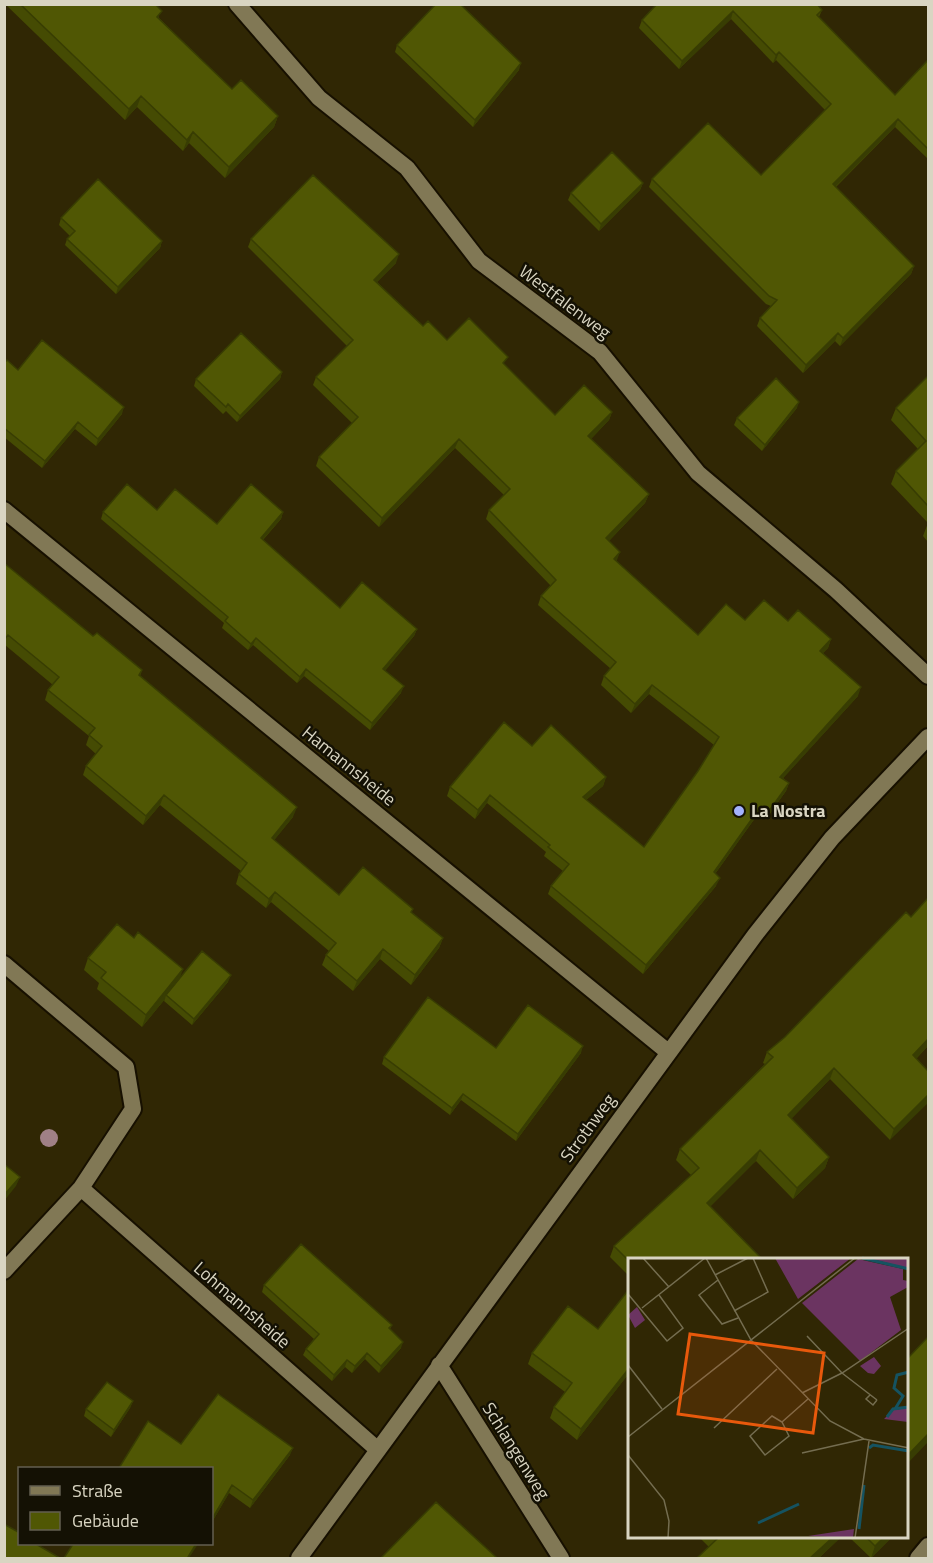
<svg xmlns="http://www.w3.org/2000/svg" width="933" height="1563" viewBox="0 0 933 1563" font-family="'Titillium Web',sans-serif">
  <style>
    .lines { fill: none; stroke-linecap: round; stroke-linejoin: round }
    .minor-casing { stroke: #171000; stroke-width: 20 }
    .minor { stroke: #817855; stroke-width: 16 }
    .tree { fill: #a08086 }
    .wall { fill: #454b03 }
    .shaded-wall { fill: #383d03 }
    .building { fill: #505704; stroke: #383d03; stroke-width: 1.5 }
    .poi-dot { fill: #a3b2fd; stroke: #141104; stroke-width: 2 }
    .labels { text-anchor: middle; stroke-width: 5; stroke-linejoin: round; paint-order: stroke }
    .street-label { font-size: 18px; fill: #d9d5c2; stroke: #141104 }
    .poi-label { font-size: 18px; font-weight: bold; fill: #d9d5c2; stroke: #141104; text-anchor: start }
    .inset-river { fill: none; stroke: #155361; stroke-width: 3 }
    .inset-road { fill: none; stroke: #746d50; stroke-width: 1.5 }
    .view { fill: #e8590c; fill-opacity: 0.15; stroke: #e8590c; stroke-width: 3 }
    .inset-edge { fill: none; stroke: #d9d5c2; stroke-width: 3 }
  </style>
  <rect width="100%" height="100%" fill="#302704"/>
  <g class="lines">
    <defs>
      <path id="minor" d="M237,4L319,98L407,168L479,261L600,352L698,473L836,590L928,676
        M4,510L668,1052
        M4,964L126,1067L133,1109L81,1188L4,1271
        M81,1188L378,1450
        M439,1365L561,1558
        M299,1558L755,935L832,838L928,737
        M918,1558L928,1546"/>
    </defs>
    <use href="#minor" class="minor-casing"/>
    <use href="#minor" class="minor"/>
  </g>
  <circle class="tree" cx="49" cy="1138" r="9"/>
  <path class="wall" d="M5,4H155L159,18L232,89L278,116L274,127L225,178L189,143L183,151L137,107L125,120Z
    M657,4L822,10L819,17L895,95L928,60V159L895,127L836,187L914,266L911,274L840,346L835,341L803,373L757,326L760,318L771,306L766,304L649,187L652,179L761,175L825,110L776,60L773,63L731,19L679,69L639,28L642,20Z
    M397,45L519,70L473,127L395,52Z
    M643,183L640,190L599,231L568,200L571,193Z
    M61,218L162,241L160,248L116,294L65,245L67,239L70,236L59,225Z
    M251,239L396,263L377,282L423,326L447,340L505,366L555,415L612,412L609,420L591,439L649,494L645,503L609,541L617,560L616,561L698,635L745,620L788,621L831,639L828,648L823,653L858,696L783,778L789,783L786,791L766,819L758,814L715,874L716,886L643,974L548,894L551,886L563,871L544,856L546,852L487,803L475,819L447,796L450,787L532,746L606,777L603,786L586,800L644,847L698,771L714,745L649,694L631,713L601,685L604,676L611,669L538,605L541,596L551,586L486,519L489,510L504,495L455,448L379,527L316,466L319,457L352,423L313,385L316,377L347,346L248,247Z
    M4,363L18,370L122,414L96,446L75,429L42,468L4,437Z
    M282,372L280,379L237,422L226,411L223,414L194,386L196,379Z
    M928,376V542L923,536L928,523L891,484L896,471L918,449L891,420L896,408Z
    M797,408L762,451L734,425L737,418Z
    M103,512L217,524L283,512L281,519L263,540L340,608L417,629L414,636L385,670L401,693L370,730L304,676L297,683L253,645L248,650L222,628L224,623L101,519Z
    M4,563L93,636L142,670L140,676L293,817L274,840L339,895L412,913L443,938L439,948L411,985L380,959L353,991L322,965L326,955L329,951L271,902L266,908L236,884L239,874L241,871L160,805L143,825L83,775L86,766L96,754L86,745L89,736L45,700L48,690L53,685L5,645Z
    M928,898V1046L916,1059L928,1071L890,1140L830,1079L791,1119L829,1157L825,1168L793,1199L756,1161L630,1260V1277L610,1257L614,1246L691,1175L676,1160L680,1149L765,1064L763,1063L767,1052L785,1037L911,917Z
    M88,958L180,978L228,982L192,1025L164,1001L165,999L142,1027L97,989L99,983L84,970Z
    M496,1048L581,1053L516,1141L461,1100L450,1115L382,1064L384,1057Z
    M264,1285L392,1325L390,1329L401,1348L379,1373L365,1359L352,1373L345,1367L332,1381L303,1355L306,1349L314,1339L262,1292Z
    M630,1288V1372L577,1440L550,1418L554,1407L565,1392L528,1364L532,1353L598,1329Z
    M133,1401L130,1408L111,1437L84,1416L86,1409Z
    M181,1444L290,1455L250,1508L229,1493L212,1522V1468Z
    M700,1538H840L819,1558H697L709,1547Z
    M850,1538H891L871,1558Z"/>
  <path class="shaded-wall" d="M733,11L731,19L679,69L682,61Z
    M779,52L776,60L773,63L776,55Z
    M521,63L519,70L473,127L475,120Z
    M141,96L137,107L125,120L129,109Z
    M278,116L274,127L225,178L229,167Z
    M898,119L895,127L830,192L833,184Z
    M193,132L189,143L183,151L187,140Z
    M643,183L640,190L599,231L601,224Z
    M162,241L160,248L116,294L118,287Z
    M399,254L396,263L371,288L374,280Z
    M914,266L911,274L840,346L843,338Z
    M838,333L835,341L803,373L806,365Z
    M282,372L280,379L237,422L240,416Z
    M799,402L797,408L762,451L765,445Z
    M124,407L122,414L96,446L98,439Z
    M612,412L609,420L585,445L588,436Z
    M78,422L75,429L42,468L45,461Z
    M459,439L455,448L379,527L382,518Z
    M649,494L645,503L603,547L606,538Z
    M283,512L281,519L258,545L261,538Z
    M620,552L617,560L610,567L614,559Z
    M417,629L414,636L381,676L383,669Z
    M256,638L253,645L248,650L251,644Z
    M831,639L828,648L817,659L820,651Z
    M306,669L304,676L297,683L300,677Z
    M652,685L649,694L631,713L635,704Z
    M404,686L401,693L370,730L372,723Z
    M861,687L858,696L777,785L780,777Z
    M606,777L603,786L580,805L583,797Z
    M789,783L786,791L766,819L769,811Z
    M164,795L160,805L143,825L146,816Z
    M490,795L487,803L475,819L478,810Z
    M761,806L758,814L710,881L714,872Z
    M297,807L293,817L268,848L272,838Z
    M720,878L716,886L643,974L646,965Z
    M275,892L271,902L266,908L269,899Z
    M443,938L439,948L411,985L415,975Z
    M383,949L380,959L353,991L357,981Z
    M183,969L179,981L166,995L165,999L142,1027L146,1015Z
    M231,975L228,982L192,1025L194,1019Z
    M928,1039V1046L909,1066L913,1055Z
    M583,1046L581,1053L516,1141L518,1134Z
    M834,1068L830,1079L784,1126L788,1115Z
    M463,1094L461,1100L450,1115L452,1108Z
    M928,1095V1103L890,1140L894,1129Z
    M760,1150L756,1161L703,1214L707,1203Z
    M829,1157L825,1168L793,1199L797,1188Z
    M20,1177L16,1186L4,1201V1195Z
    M403,1342L401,1348L379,1373L381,1366Z
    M367,1353L365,1359L352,1373L355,1366Z
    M347,1360L345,1367L332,1381L334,1375Z
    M630,1367V1372L577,1440L581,1429Z
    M133,1401L130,1408L111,1437L114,1430Z
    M928,1434V1442L908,1463V1455Z
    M293,1448L290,1455L250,1508L253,1500Z
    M232,1485L229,1493L212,1522V1519Z
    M832,1538H840L819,1558H810Z
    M883,1538H891L871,1558L875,1546Z
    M196,1544H198L189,1558H187Z"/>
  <path class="building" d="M20,4H155L162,11L157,17L232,89L241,80L278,116L229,167L193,132L187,140L141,96L129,109Z
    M436,4H460L521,63L475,120L397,45Z
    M657,4H817L822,10L817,15L895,95L928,60V149L898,119L833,184L914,266L843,338L838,333L806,365L760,318L777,300L769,296L652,179L708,123L761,175L831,104L779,52L776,55L733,11L682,61L642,20Z
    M612,152L643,183L601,224L571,193Z
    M313,175L399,254L374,280L423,326L428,321L447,340L469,318L508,357L503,363L555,415L584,385L612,412L588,436L649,494L606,538L620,552L614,559L698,635L726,604L745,620L764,600L788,621L798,610L831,639L820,651L861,687L780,777L789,783L769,811L761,806L714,872L720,878L646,965L551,886L569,864L548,847L550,845L490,795L478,810L450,787L504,722L532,746L551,725L606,777L583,797L644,847L698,771L719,737L652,685L635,704L604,676L616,662L541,596L556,580L489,510L510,489L459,439L382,518L319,457L358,417L316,377L353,340L251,239Z
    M98,179L162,241L118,287L67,239L75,231L61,218Z
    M241,333L282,372L240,416L228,404L226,407L196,379Z
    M42,340L124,407L98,439L78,422L45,461L4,428V363L7,360L18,370Z
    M928,376V506L896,471L926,441L896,408Z
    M776,378L799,402L765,445L737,418Z
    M127,484L157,510L175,489L217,524L251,484L283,512L261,538L340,608L362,582L417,629L383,669L404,686L372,723L306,669L300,677L256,638L251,644L225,621L228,617L103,512Z
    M4,563L93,636L97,633L142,670L139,675L297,807L272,838L339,895L363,867L413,909L411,912L443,938L415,975L383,949L357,981L326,955L336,943L275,892L269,899L239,874L247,863L164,795L146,816L86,766L102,746L89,735L95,728L48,690L59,677L8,635L4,640Z
    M928,898V1039L913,1055L928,1071V1095L894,1129L834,1068L788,1115L829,1157L797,1188L760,1150L707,1203L762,1259L761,1260H630V1262L614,1246L699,1168L680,1149L773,1057L767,1052L785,1037L906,912L911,917Z
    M117,924L134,938L138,932L183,969L146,1015L101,978L106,972L88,958Z
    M202,951L231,975L194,1019L166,995Z
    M428,997L496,1048L528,1005L583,1046L518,1134L463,1094L452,1108L384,1057Z
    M4,1164L20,1177L4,1195Z
    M301,1244L392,1325L389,1328L403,1342L381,1366L367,1353L355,1366L347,1360L334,1375L306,1349L319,1334L264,1285Z
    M630,1288V1367L581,1429L554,1407L572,1383L532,1353L568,1306L598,1329Z
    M928,1337V1434L908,1455V1358Z
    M107,1382L133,1401L114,1430L86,1409Z
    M218,1394L293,1448L253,1500L232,1485L212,1519V1468H119L148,1421L181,1444Z
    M436,1502L497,1558H381Z
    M4,1524L20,1533V1544H36L60,1558H4Z
    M717,1538H832L810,1558H697L718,1538Z
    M867,1538H883L875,1546Z
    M73,1544H196L188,1557L191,1558H64Z"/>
  <circle class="poi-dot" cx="739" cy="811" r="6"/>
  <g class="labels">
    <g class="street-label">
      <text transform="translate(565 302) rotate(37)" y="6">Westfalenweg</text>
      <text transform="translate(349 766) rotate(39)" y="6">Hamannsheide</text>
      <text transform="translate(588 1128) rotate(-54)" y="6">Strothweg</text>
      <text transform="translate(242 1305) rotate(41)" y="6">Lohmannsheide</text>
      <text transform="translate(516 1451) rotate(58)" y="6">Schlangenweg</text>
    </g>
    <g class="poi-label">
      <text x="751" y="817">La Nostra</text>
    </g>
  </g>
  <g transform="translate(628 1258)">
    <rect width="280" height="280" fill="#302704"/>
    <path d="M147,0H223L170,41ZM239,0H280V10ZM230,1L275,11V22L280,23V29L262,39L273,72L232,103L174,45ZM280,150V164L256,161L265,152ZM226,271L225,280L180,278Z" fill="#6b3461"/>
    <path d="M9,49L17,62L7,70L0,57ZM246,99L253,108L246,116L240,115L232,108Z" fill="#6b3461"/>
    <path class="inset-river" d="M234,0L281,11M267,151L275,138L266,130L269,117L281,114M259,159L265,151L281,149M241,190L245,187L281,193M130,265L171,246M231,271L236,227"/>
    <path class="inset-road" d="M15,0L41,29M78,0L123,82L202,163L236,181L281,190M87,17L120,0M90,22L71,37L94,66L110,60M0,36L39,83L55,70L31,37M14,50L77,0M106,53L140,34L125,0M179,78L214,115L249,142M0,107L34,151M174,135L214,115L281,70M242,137L238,141L245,147L249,142M144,158L154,164L161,178L137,197L122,178ZM154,164L180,141M86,170L149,111M0,179L227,0M174,195L236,181M0,197L36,242L41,263L40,280M227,280L241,183"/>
    <path class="view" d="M62,76L196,95L185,175L50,156Z"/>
    <rect width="280" height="280" class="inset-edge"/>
  </g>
  <rect width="933" height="1563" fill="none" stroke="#d9d5c2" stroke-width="12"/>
  <rect x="18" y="1467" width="195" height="78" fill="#141104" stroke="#635f50" stroke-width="1.5"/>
  <rect x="30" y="1486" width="30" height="9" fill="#817855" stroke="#635f50" stroke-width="1.5"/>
  <text x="72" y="1497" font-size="18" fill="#d9d5c2">Straße</text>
  <rect x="30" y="1512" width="30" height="18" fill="#505704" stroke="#635f50" stroke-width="1.5"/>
  <text x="72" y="1527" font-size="18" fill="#d9d5c2">Gebäude</text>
</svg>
